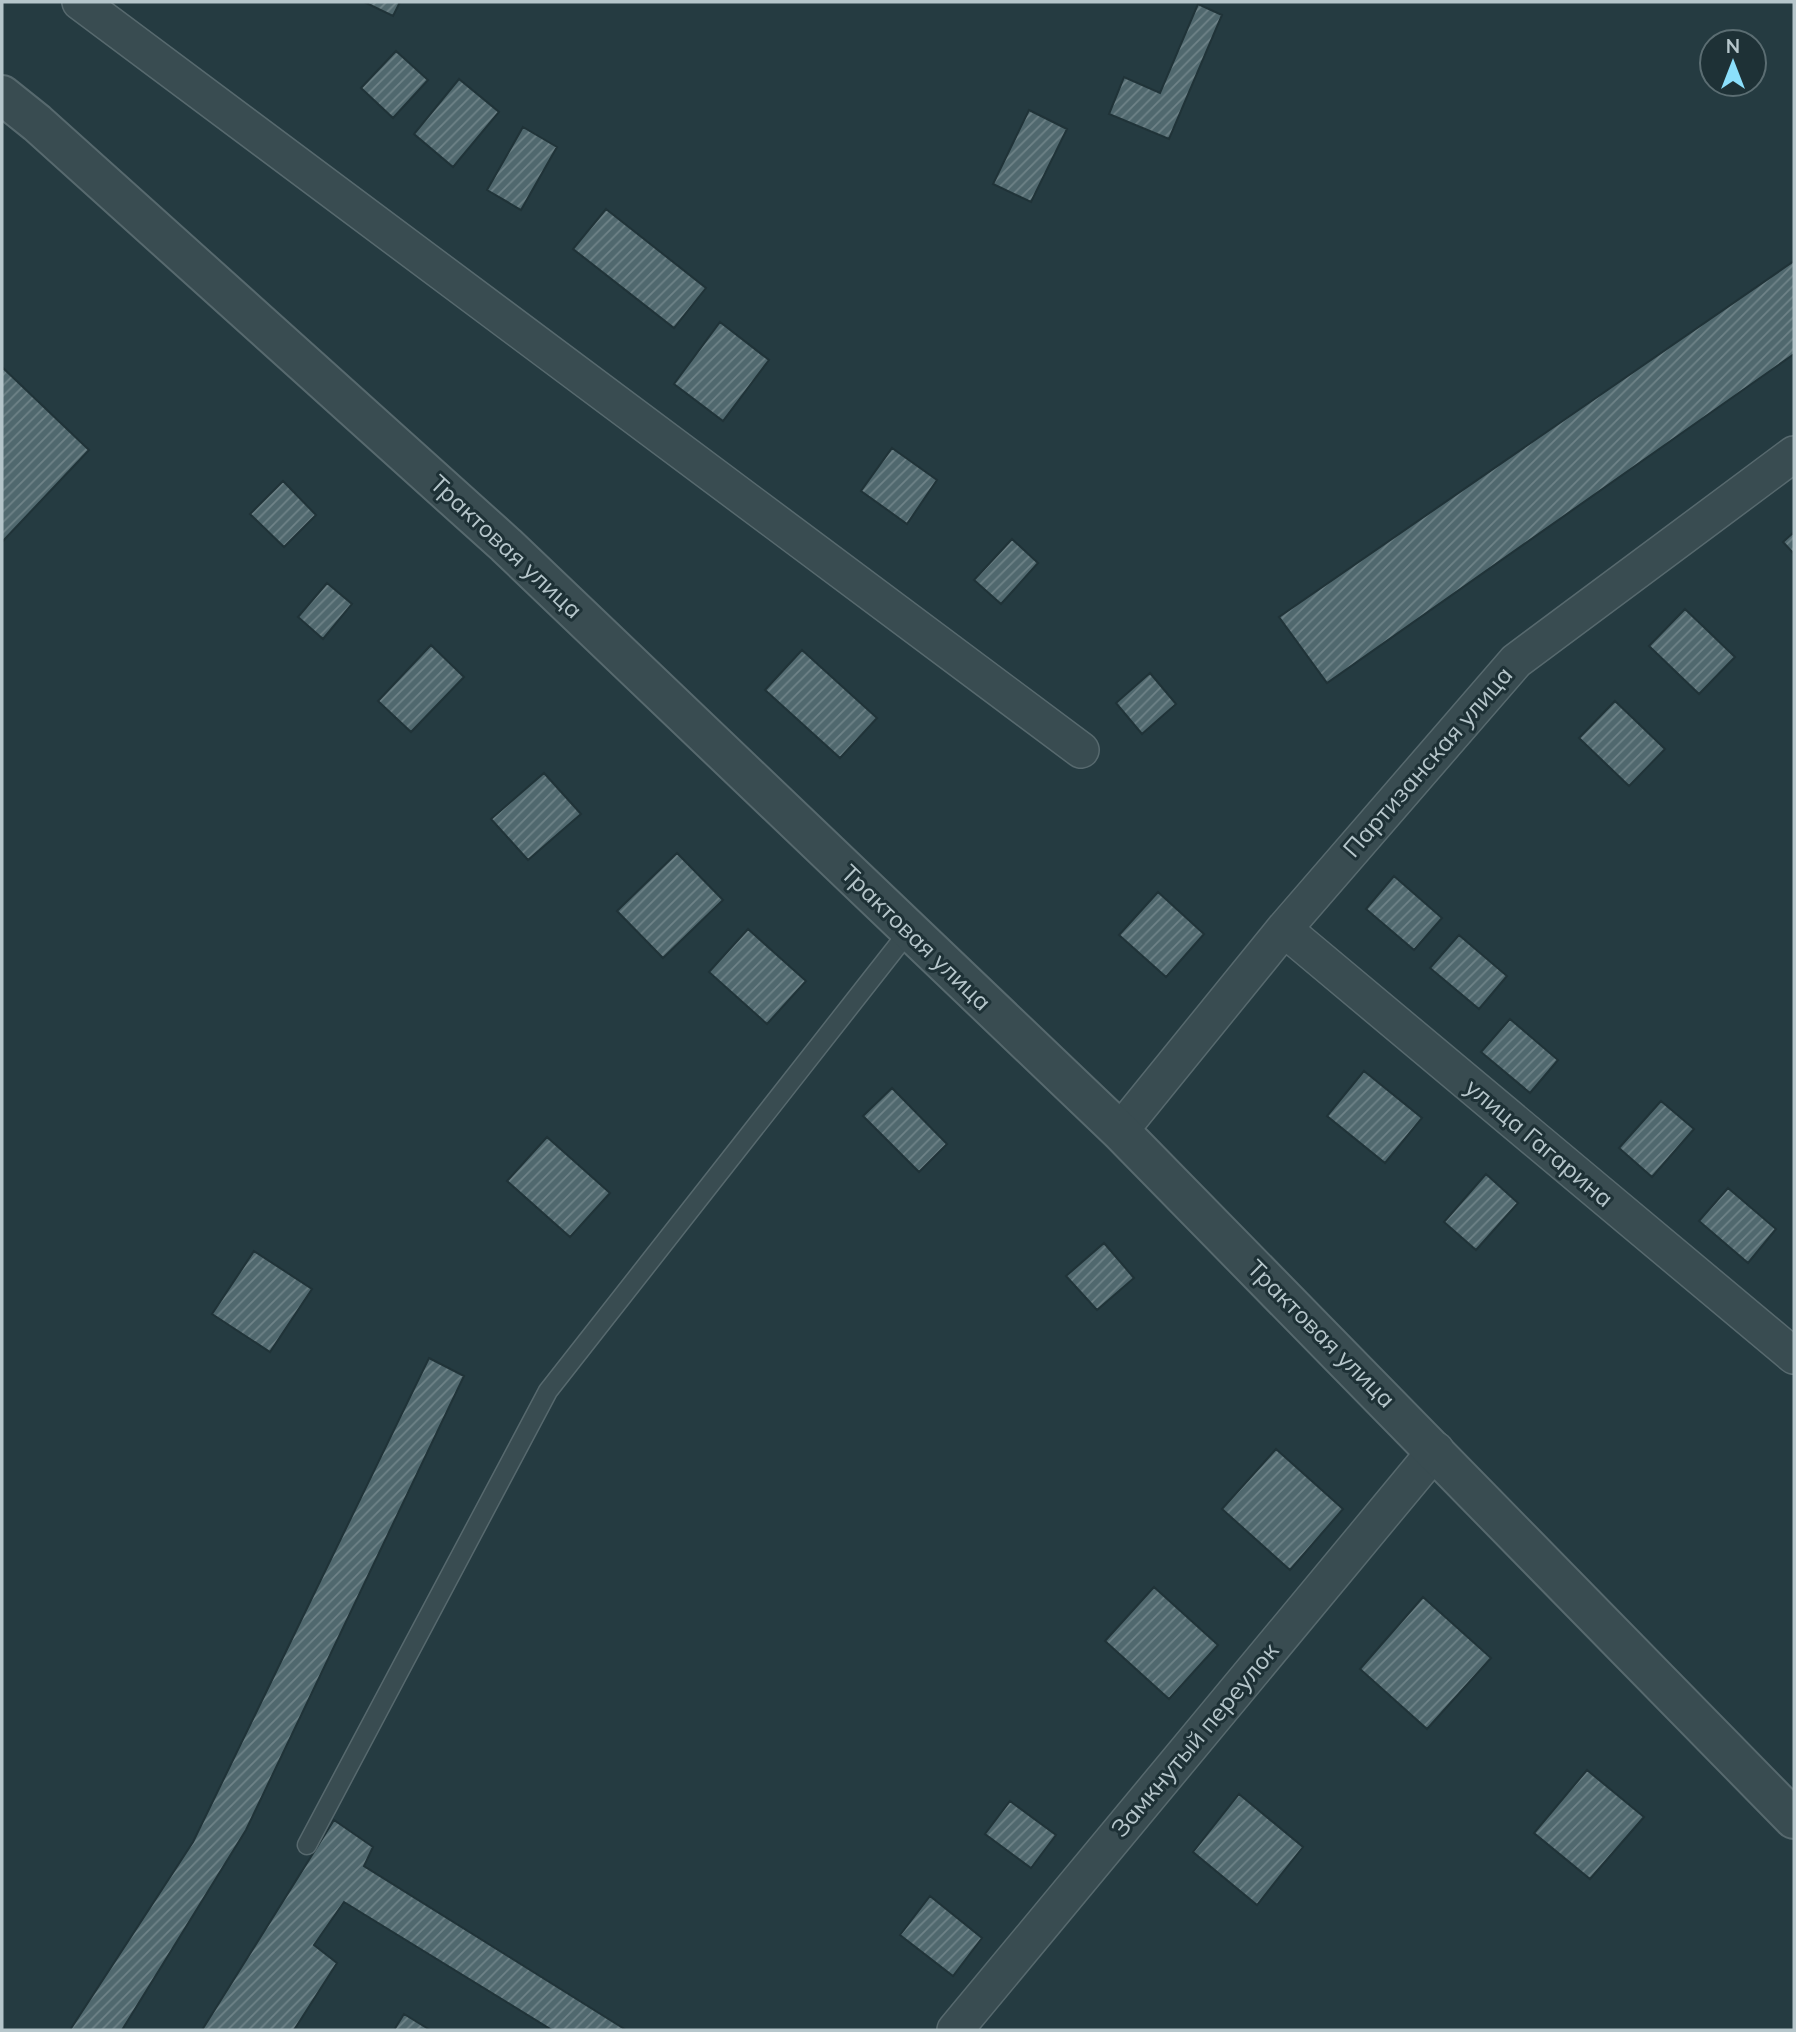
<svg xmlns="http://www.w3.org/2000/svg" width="1796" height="2032" viewBox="0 0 1796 2032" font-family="Mulish,sans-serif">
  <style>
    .building { fill: url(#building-hatch); stroke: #203338; stroke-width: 2 }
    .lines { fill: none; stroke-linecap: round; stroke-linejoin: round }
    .service-casing { stroke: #57696e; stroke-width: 21 }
    .minor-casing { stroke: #57696e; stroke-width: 38 }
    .tertiary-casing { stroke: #57696e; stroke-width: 42 }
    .service { stroke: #394c51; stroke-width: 18 }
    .minor { stroke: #394c51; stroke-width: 35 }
    .tertiary { stroke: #394c51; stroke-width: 38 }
    .labels { text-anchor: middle; stroke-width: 6; stroke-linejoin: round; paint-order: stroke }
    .street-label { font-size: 24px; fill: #b6c6cb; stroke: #1e3136 }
  </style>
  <defs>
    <pattern id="building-hatch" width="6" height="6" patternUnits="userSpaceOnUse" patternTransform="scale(1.75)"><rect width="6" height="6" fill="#50686e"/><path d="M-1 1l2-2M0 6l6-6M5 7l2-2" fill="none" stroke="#6f8388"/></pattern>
  </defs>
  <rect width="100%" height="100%" fill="#253b41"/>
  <path class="building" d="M364,2H400L393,16Z
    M1198,4L1222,15L1169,139L1109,114L1124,77L1160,93Z
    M396,51L428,80L393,118L361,88Z
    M459,79L499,112L453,167L414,134Z
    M1029,110L1067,129L1031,202L993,184Z
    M523,127L557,147L521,210L487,190Z
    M606,209L706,288L674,328L573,249Z
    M1794,261V354L1327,683L1279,617Z
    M720,322L769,360L723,421L674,384Z
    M2,367L89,450L2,542Z
    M892,448L937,480L907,524L861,491Z
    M283,481L316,515L284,547L250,514Z
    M1794,532V554L1783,542Z
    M1012,539L1038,563L1001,604L974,580Z
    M327,583L352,604L323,639L298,617Z
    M1685,609L1735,657L1699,694L1649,646Z
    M431,645L464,677L411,732L378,701Z
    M802,650L877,718L840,758L765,690Z
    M1150,673L1176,704L1142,734L1116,703Z
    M1615,701L1665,749L1629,786L1579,738Z
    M544,773L581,814L528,860L491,819Z
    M677,853L723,900L663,958L617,911Z
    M1394,876L1442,918L1414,950L1366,909Z
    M1158,892L1204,934L1166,977L1119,935Z
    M748,929L806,981L767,1024L709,972Z
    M1459,935L1507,976L1479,1009L1430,968Z
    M1510,1019L1558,1060L1530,1093L1481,1052Z
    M1364,1071L1422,1118L1385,1163L1327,1116Z
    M892,1088L947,1144L919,1172L863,1116Z
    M1661,1101L1694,1129L1652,1177L1619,1148Z
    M547,1137L610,1193L570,1237L507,1181Z
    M1486,1174L1518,1203L1476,1250L1444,1222Z
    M1728,1188L1776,1229L1748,1263L1699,1221Z
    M1104,1243L1134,1278L1097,1310L1066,1276Z
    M254,1251L312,1289L270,1352L212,1314Z
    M429,1358L464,1376L246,1830L122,2030H70L193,1842Z
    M1276,1449L1343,1509L1290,1570L1222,1509Z
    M1154,1587L1218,1645L1169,1699L1105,1641Z
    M1423,1597L1491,1658L1427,1729L1360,1669Z
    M1587,1770L1644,1817L1590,1879L1534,1833Z
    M1239,1794L1303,1847L1257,1905L1193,1852Z
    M1010,1801L1056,1835L1031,1868L985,1834Z
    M334,1820L373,1847L364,1866L626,2030H552L344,1902L314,1945L337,1963L294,2030H202Z
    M930,1896L982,1938L953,1976L900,1935Z
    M404,2014L430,2030H394Z"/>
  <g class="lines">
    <defs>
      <path id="service" d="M307,1845L548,1391L909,931"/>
      <path id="minor" d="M80,2L1081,750
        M1284,929L1794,1356
        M1120,1131L1284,929L1516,661L1794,454
        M955,2030L1436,1450"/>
      <path id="tertiary" d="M2,95L37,123L506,545L1120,1131L1794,1819"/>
    </defs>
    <use href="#service" class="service-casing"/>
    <use href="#minor" class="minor-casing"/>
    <use href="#tertiary" class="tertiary-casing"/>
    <use href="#service" class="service"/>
    <use href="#minor" class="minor"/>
    <use href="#tertiary" class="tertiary"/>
  </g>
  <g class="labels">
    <g class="street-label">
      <text transform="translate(506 547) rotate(43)" y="8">Трактовая улица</text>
      <text transform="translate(1428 762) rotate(-49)" y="8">Партизанская улица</text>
      <text transform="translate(916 938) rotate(44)" y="8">Трактовая улица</text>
      <text transform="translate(1539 1143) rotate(40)" y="8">улица Гагарина</text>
      <text transform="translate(1321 1334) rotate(45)" y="8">Трактовая улица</text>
      <text transform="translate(1195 1740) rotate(-50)" y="8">Замкнутый переулок</text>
    </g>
  </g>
  <rect width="1796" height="2032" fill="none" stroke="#b6c6cb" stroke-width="7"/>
  <g transform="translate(1733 63)"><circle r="33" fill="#1e3136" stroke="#5b6d72" stroke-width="2"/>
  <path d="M0-5L12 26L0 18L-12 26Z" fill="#8bdffb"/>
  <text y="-10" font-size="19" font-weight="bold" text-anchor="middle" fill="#b6c6cb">N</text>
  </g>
</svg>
